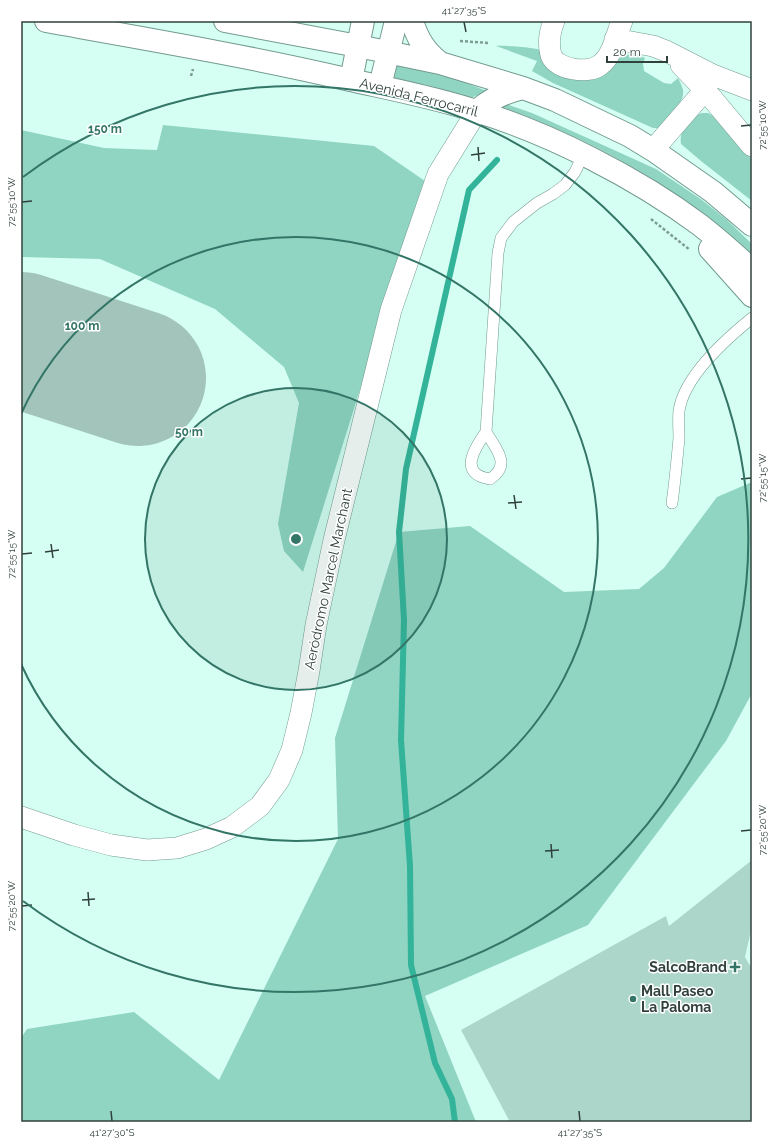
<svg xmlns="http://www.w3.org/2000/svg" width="773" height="1143" viewBox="0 0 773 1143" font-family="Raleway,sans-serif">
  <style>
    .grass { fill: #90d4c2 }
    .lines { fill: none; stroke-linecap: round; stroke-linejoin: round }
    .stream { stroke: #33b49a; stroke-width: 6 }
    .runway { stroke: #a2c4bb; stroke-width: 136 }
    .building { fill: #add6cb }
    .lane-casing { stroke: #739a8f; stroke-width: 12 }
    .street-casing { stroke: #739a8f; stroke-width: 22 }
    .secondary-casing { stroke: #739a8f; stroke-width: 24 }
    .primary-casing { stroke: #739a8f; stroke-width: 24 }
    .path { stroke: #7e9b92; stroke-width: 2.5; stroke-dasharray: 3 2; stroke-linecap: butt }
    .lane { stroke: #fff; stroke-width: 11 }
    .street { stroke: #fff; stroke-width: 21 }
    .secondary { stroke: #fff; stroke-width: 22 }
    .primary { stroke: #fff; stroke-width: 22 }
    .ticks { fill: none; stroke: #30413c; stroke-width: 1.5 }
    .ring { fill: none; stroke: #337566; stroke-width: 2 }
    .poi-dot { fill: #337566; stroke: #fff; stroke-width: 1.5 }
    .labels { text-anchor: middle; stroke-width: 3; stroke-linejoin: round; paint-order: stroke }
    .street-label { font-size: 14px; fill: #30413c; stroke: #fff }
    .poi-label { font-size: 14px; font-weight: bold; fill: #30413c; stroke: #fff; text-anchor: end }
    .centre { fill: #337566; stroke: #fff; stroke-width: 2 }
    .ring-label { font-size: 12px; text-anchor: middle; font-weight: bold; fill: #337566; stroke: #fff; stroke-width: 3; stroke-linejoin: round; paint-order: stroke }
    .neatline { fill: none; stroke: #30413c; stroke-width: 1.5 }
    .ticks-label { font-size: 10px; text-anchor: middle; fill: #30413c }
  </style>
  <rect width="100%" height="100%" fill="#d5fff3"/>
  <path class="grass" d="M496,46C504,45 539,48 545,51C555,56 577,77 586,79C604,83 611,58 627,55C632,53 640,56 645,58L643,63L644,71L664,83L671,84L678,78C680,82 682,86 683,90C685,104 667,118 659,128H653L553,83L532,71L537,61Z
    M394,64L448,76L487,91L471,98L427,85L395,79L391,76Z
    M500,102L532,113L656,169L702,200L727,220L752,244V256C719,230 686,201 651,178C603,148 549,123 495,105Z
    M702,113H708L713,116L752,160V201L701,161L681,144C679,130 689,117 702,113Z
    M163,125L374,146L425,181L303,572L284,551L278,524L299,403L284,367L215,309L100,259L21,257V130L104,148L157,150Z
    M752,482V693L726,741L588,925L425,996L476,1122H21V1038L27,1029L134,1012L219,1080L338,839L335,738L399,532L470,526L564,592L639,589L664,568L717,497Z"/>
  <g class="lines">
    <path class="stream" d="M455,1122L452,1099L435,1063L411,965L410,866L401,740L404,620L399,532L406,469L469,190L497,160"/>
    <path class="runway" d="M21,340L138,378"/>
  </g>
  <path class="building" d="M752,860V926L745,957L752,969V1122H510L461,1030L666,916L669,926Z"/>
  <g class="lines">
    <defs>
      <path id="lane" d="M486,432C496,449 512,465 490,479C458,474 474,449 486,432L498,253L501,238L513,222L537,203L553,194L565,185L575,172L583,155
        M672,503C675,481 677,460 679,438C679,429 678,420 679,411C684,376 726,339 752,318"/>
      <path id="street" d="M554,21C550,31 548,44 551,55C556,70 589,74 600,65C613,56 616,35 622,21
        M615,39L653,46L666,51L713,75L752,90
        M681,65L705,90L752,146
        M653,150L705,90
        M21,817L74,835L111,845L147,850L177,848L206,839L232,827L260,806L279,780L292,750L301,713L309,671L316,625L334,540L391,310L438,174L477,111"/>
      <path id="secondary" d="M351,80L363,21
        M380,86L396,21"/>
      <path id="primary" d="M46,21C147,39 247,56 346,79C390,89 434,97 476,111C551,134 637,178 700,225C718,239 735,254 752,270
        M225,21L358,46L440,63L523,88L555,100L630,136L653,150L713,192L752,225
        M412,21C418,40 425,51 440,63
        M477,111C491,98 505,92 523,88
        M710,249L752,296"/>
    </defs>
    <use href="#lane" class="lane-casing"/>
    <use href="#street" class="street-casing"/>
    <use href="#secondary" class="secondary-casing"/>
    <use href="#primary" class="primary-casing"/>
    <path class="path" d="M460,41L489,43
      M191,76L193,69
      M651,219L690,250"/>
    <use href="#lane" class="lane"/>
    <use href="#street" class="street"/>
    <use href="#secondary" class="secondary"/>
    <use href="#primary" class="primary"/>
  </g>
  <path class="ticks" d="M464,22L466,32M741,126L751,125M478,147L479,161M471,155L485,153M22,202L32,201M741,479L751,478M514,495L516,509M508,503L522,502M51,544L53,558M45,552L59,550M22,554L32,553M741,831L751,830M551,844L552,858M545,851L559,850M88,892L89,906M82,900L95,899M22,906L32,905M111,1111L112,1121M579,1111L580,1121"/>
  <circle cx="296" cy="539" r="151" fill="#337566" fill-opacity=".12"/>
  <g class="ring">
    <circle cx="296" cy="539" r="151"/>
    <path d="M21 414A302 302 0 1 1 21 664"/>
    <path d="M23 177A453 453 0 1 1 23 901"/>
  </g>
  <g class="poi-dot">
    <path d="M733 961h4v4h4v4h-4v4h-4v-4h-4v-4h4z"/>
    <circle cx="633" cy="999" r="4"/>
  </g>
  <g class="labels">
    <g class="street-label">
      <text transform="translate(419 97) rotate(14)" y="5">Avenida Ferrocarril</text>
      <text transform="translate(328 579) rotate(-78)" y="5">Aeródromo Marcel Marchant</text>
    </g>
    <g class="poi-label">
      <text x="727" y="972">SalcoBrand</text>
      <text x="641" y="996" text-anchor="start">Mall Paseo<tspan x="641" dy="16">La Paloma</tspan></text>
    </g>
  </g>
  <circle cx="296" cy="539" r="6" class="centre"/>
  <g class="ring-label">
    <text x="105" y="133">150 m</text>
    <text x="82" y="330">100 m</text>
    <text x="189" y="436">50 m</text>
  </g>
  <rect width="773" height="1143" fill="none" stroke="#ffffff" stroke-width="44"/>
  <path d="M607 56v6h60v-6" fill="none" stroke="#30413c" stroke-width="2"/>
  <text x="613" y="56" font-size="12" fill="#30413c" stroke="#ffffff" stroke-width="3" paint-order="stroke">20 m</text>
  <rect x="22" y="22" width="729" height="1099" class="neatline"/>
  <g class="ticks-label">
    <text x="464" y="14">41°27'35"S</text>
    <text transform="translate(762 125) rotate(-90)" y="4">72°55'10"W</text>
    <text transform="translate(11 202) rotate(-90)" y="4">72°55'10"W</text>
    <text transform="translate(762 478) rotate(-90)" y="4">72°55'15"W</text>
    <text transform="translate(11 554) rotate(-90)" y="4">72°55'15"W</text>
    <text transform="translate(762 830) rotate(-90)" y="4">72°55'20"W</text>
    <text transform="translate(11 906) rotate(-90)" y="4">72°55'20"W</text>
    <text x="112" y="1136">41°27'30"S</text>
    <text x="580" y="1136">41°27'35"S</text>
  </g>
</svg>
